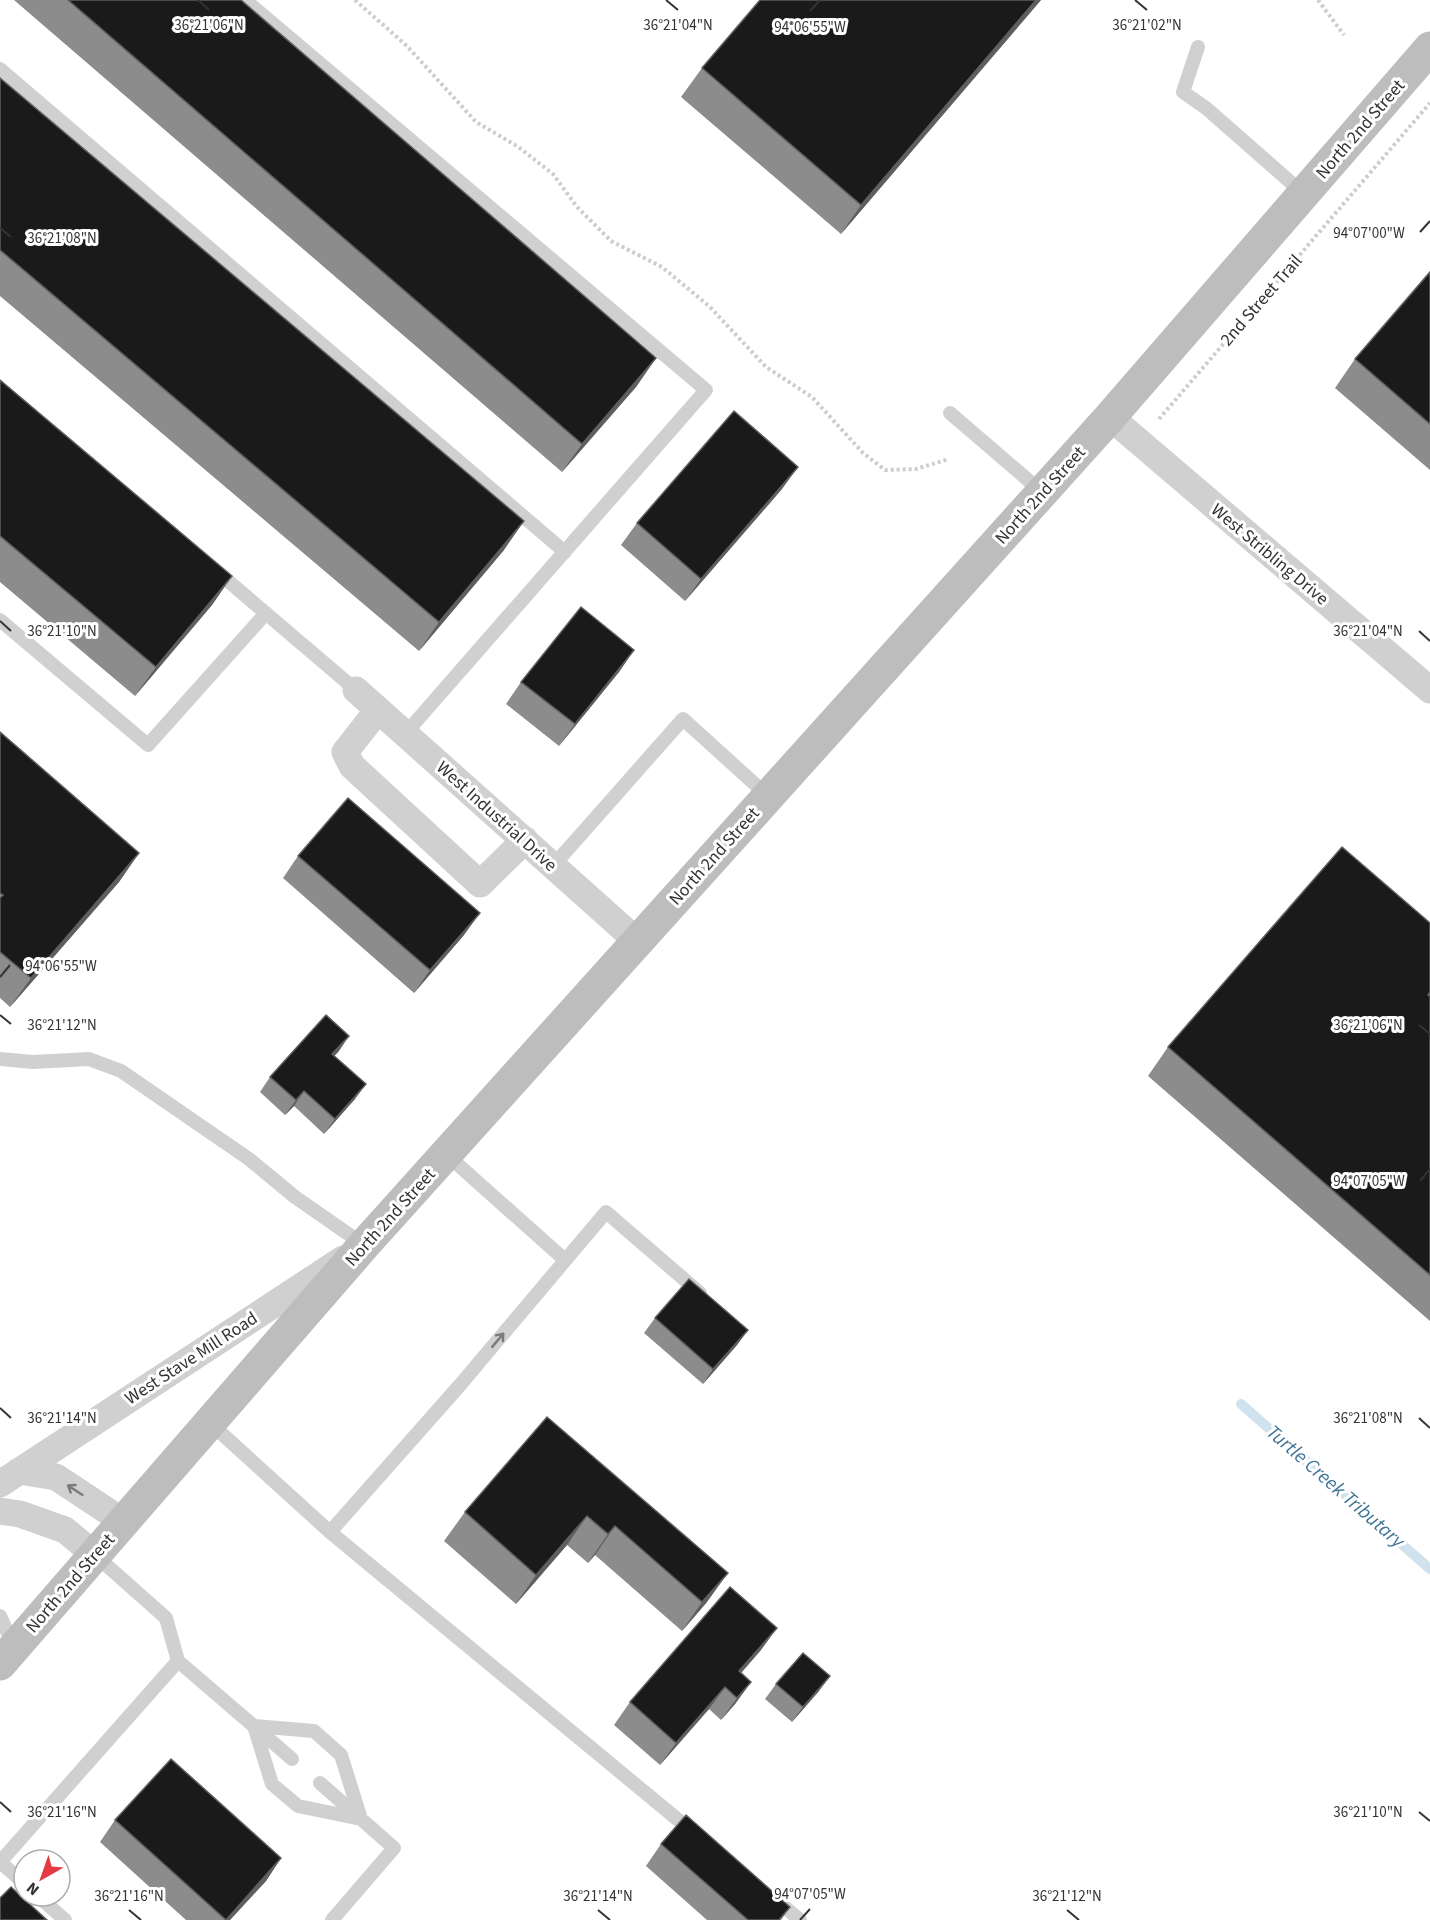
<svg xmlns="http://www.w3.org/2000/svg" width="1430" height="1920" viewBox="0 0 1430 1920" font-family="'Source Sans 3',sans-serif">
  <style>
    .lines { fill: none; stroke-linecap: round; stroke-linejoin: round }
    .stream { stroke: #cfe2ee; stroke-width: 10 }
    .path { stroke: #cdcdcd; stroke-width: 4; stroke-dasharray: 3 3; stroke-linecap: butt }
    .service { stroke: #d0d0d0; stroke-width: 14 }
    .minor { stroke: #d0d0d0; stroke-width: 27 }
    .secondary { stroke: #bdbdbd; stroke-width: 33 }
    .wall { fill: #8c8c8c }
    .shaded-wall { fill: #5f5f5f }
    .building { fill: #1a1a1a; stroke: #5f5f5f; stroke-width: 1.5 }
    .oneway { stroke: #7a7a7a }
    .ticks { fill: none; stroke: #333; stroke-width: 2 }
    .labels { text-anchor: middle; stroke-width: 6; stroke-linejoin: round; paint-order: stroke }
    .street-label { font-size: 18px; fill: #333; stroke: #fff }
    .water-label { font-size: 20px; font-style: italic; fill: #3f7597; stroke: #fff }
    .ticks-label { font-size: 15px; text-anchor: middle; fill: #333; stroke: #fff; stroke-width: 6; stroke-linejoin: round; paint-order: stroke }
  </style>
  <rect width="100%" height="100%" fill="#fff"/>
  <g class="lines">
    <path class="stream" d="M1241,1404L1430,1569"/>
    <path class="path" d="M355,0L407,46L476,122L517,146L553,174L577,207L611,241L662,267L709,306L766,367L812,397L863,453L885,470L916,469L949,459
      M1318,0L1344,35
      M1159,419L1430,103"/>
    <path class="service" d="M245,0L706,390L405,734
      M1198,47L1183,92L1206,108L1304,194
      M0,69L565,552
      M950,413L1042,492
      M214,569L356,690
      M0,620L148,745L266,613
      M553,866L683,719L768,796
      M0,1059L33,1062L89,1059L121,1071L249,1159L295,1197L364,1245
      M446,1154L565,1260
      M210,1423L330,1532L694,1833
      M330,1532L460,1385L606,1212L700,1293
      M95,1555L166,1618L178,1661L292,1759
      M0,1616L14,1647
      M254,1726L314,1731L341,1755L361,1819L298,1806L272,1784Z
      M320,1783L394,1848L332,1920
      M24,1883L0,1862L178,1661
      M38,1896L65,1920
      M774,1898L800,1920"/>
    <path class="minor" d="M1110,417L1430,690
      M356,690L637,941
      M378,710L345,752L352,766L480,884L525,840
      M19,1471L56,1477L124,1522
      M0,1484L343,1259
      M0,1511L20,1514L65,1530L95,1555"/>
    <path class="secondary" d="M0,1664L364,1245L1110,417L1430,48"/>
  </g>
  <path class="wall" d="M14,0H241L656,358L636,387L562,472Z
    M1041,0L841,234L681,97L702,68Z
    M0,78L504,550L419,651L0,296Z
    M1430,272V470L1335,388L1355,359Z
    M0,380L232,576L212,605L135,696L0,582Z
    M782,489L685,601L621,545L637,523Z
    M634,650L619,672L559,746L506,704L521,682Z
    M0,732L139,853L119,882L10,1007L0,998Z
    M298,856L464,935L414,993L283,878Z
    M1430,923V1321L1148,1076L1168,1047Z
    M339,1051L334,1056L355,1099L324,1134L294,1106L285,1115L260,1092L270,1077Z
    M655,1318L748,1330L737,1345L703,1384L644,1333Z
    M547,1417L707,1602L682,1631L595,1555L588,1563L567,1545L516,1604L444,1541L465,1512Z
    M761,1650L741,1673L751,1682L735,1704L721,1720L709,1709L660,1765L614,1725L630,1702Z
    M776,1684L819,1691L792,1722L765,1699Z
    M115,1820L281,1858L266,1881L230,1920H186L100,1842Z
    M661,1844L790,1907L781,1920H707L646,1866Z"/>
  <path class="shaded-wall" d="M1036,0H1041L841,234L861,205Z
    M656,358L636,387L562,472L582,444Z
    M798,467L782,489L685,601L701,579Z
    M524,521L504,550L419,651L439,622Z
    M232,576L212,605L135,696L156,667Z
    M634,650L619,672L559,746L575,724Z
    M139,853L119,882L10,1007L31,978Z
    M480,913L464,935L414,993L430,970Z
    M349,1036L339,1051L322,1069L332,1054Z
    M366,1084L355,1099L324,1134L335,1119Z
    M304,1091L294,1106L285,1115L296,1100Z
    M748,1330L737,1345L703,1384L713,1369Z
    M587,1516L567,1545L516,1604L536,1575Z
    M615,1526L595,1555L588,1563L608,1534Z
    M728,1573L707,1602L682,1631L702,1602Z
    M777,1628L761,1650L727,1689L739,1671Z
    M830,1676L819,1691L792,1722L803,1707Z
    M751,1682L735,1704L721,1720L737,1698Z
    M725,1687L709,1709L660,1765L676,1743Z
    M281,1858L266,1881L230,1920H226Z"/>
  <path class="building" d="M68,0H241L656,358L582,444Z
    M760,0H1036L861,205L702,68Z
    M0,78L524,521L439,622L0,250Z
    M1430,272V424L1355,359Z
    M0,380L232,576L156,667L0,536Z
    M734,411L798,467L701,579L637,523Z
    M581,607L634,650L575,724L521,682Z
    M0,732L139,853L31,978L0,952V898L3,895L0,893Z
    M348,798L480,913L430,970L298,856Z
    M1342,847L1430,923V992L1428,995L1430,996V1275L1168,1047Z
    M326,1015L349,1036L332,1054L366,1084L335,1119L304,1091L296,1100L270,1077Z
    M689,1279L748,1330L713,1369L655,1318Z
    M547,1417L728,1573L702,1602L615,1526L608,1534L587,1516L536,1575L465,1512Z
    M730,1587L777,1628L739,1671L751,1682L737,1698L725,1687L676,1743L630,1702Z
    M803,1653L830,1676L803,1707L776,1684Z
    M171,1759L281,1858L226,1920L115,1820Z
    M686,1815L790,1907L779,1920H748L661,1844Z
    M11,1887L47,1920H0V1898Z"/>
  <defs><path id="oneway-shaft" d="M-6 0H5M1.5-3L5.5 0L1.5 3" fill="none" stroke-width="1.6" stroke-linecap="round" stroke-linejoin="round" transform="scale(1.5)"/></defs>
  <g class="oneway">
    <use href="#oneway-shaft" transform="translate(498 1340) rotate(-50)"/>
    <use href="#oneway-shaft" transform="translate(75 1490) rotate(-147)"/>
  </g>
  <path class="ticks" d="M198,0L209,10M666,0L678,10M1135,0L1147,10M810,11L820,0M0,228L11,237M1420,232L1430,221M0,621L11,631M1419,631L1430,641M0,977L10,965M0,1015L11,1024M1419,1025L1430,1034M1420,1181L1430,1169M0,1408L11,1418M1419,1418L1430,1428M0,1802L11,1812M1419,1812L1430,1821M129,1910L141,1920M598,1910L610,1920M1067,1910L1079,1920M800,1920L810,1909"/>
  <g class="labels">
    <g class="street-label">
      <text transform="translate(1360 129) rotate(-49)" y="6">North 2nd Street</text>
      <text transform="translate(1261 300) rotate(-49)" y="6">2nd Street Trail</text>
      <text transform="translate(1040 495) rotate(-48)" y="6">North 2nd Street</text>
      <text transform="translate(1270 554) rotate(40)" y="6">West Stribling Drive</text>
      <text transform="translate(497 816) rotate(42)" y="6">West Industrial Drive</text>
      <text transform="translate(714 856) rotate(-48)" y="6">North 2nd Street</text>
      <text transform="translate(390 1217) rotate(-48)" y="6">North 2nd Street</text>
      <text transform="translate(191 1358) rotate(-33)" y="6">West Stave Mill Road</text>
      <text transform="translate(70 1583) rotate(-49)" y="6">North 2nd Street</text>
    </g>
    <g class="water-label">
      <text transform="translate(1336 1486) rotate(41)" y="7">Turtle Creek Tributary</text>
    </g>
  </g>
  <g class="ticks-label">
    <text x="209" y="30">36°21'06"N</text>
    <text x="678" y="30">36°21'04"N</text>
    <text x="1147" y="30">36°21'02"N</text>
    <text x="810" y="32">94°06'55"W</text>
    <text x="1369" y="238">94°07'00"W</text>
    <text x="62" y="243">36°21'08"N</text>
    <text x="62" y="636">36°21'10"N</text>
    <text x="1368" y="636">36°21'04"N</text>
    <text x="61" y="971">94°06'55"W</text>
    <text x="62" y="1030">36°21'12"N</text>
    <text x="1368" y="1030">36°21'06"N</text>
    <text x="1369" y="1186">94°07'05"W</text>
    <text x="62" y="1423">36°21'14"N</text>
    <text x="1368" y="1423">36°21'08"N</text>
    <text x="62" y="1817">36°21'16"N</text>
    <text x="1368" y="1817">36°21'10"N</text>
    <text x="810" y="1899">94°07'05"W</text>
    <text x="129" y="1901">36°21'16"N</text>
    <text x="598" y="1901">36°21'14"N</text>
    <text x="1067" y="1901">36°21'12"N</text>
  </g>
  <g transform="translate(42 1878) rotate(220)"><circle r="28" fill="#ffffff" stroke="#adadad" stroke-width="1.5"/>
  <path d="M0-4.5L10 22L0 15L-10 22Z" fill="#e63946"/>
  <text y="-9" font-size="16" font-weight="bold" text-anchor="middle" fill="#333333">N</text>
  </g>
</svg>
